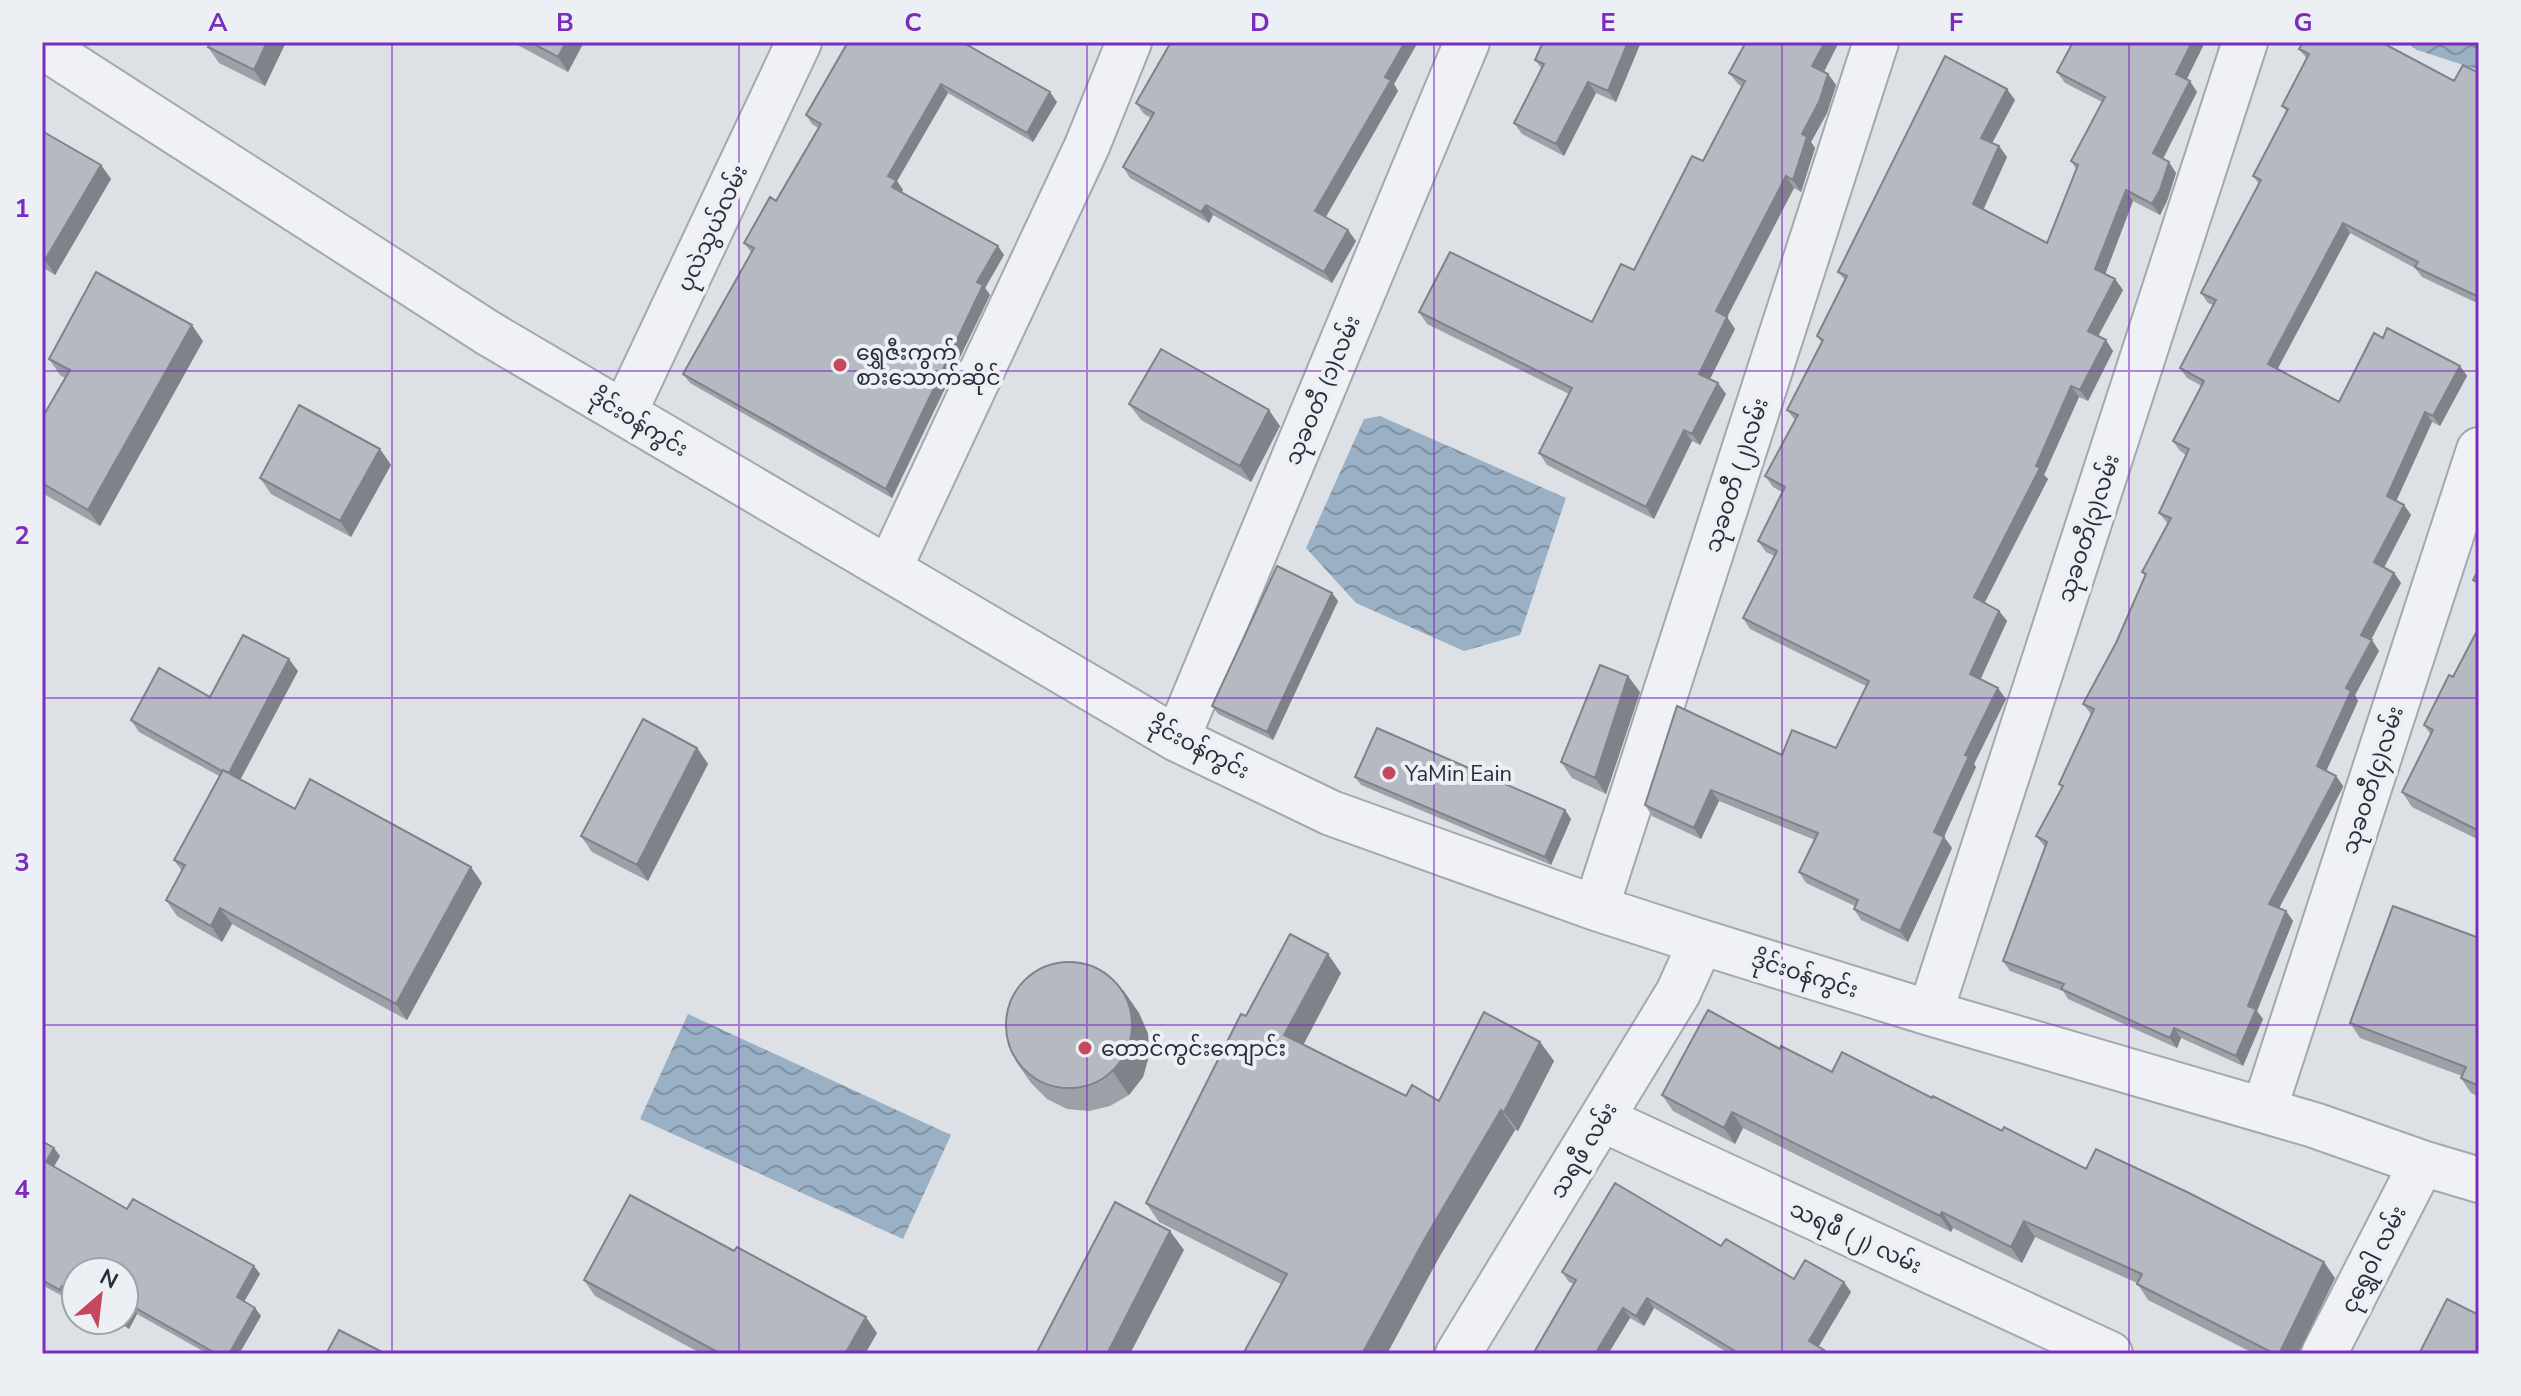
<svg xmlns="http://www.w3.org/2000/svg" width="2521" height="1396" viewBox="0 0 2521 1396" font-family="'Nunito Sans','Noto Sans Myanmar',sans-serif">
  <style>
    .water { fill: url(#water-waves) }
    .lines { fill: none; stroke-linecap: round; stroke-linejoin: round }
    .minor-casing { stroke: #a3a8af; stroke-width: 48 }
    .minor { stroke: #eff1f5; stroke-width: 44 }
    .wall { fill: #9ca0a7 }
    .shaded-wall { fill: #7f8288 }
    .building { fill: #b5bac2; stroke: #7f8288; stroke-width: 2 }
    .grid { fill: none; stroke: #7b2cbf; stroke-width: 2; stroke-opacity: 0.55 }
    .poi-dot { fill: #c5485f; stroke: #ecf0f4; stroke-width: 3 }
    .labels { text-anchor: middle; stroke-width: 8; stroke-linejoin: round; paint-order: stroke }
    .street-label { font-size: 22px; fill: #272f3b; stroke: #ecf0f4 }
    .poi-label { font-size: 22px; fill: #272f3b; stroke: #ecf0f4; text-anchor: start }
    .neatline { fill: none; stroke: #7b2cbf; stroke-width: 3 }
    .grid-label { font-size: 26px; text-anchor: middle; font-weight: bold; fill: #7b2cbf }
  </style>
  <defs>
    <pattern id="water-waves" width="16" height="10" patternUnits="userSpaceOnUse" patternTransform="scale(2)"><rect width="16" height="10" fill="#9ab0c4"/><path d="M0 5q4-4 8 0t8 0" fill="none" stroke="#7e90a0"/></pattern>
  </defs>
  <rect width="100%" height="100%" fill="#dde1e6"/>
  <path class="water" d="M2406,42H2479V70L2417,50Z
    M1380,416L1566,498L1520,635L1464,651L1356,603L1306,548L1364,419Z
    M688,1014L951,1135L903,1239L640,1119Z"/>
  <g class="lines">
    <defs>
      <path id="minor" d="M42,46L488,333L1177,739L1331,813L1596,908L1701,942L1930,1013L2314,1125L2422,1163L2479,1180
        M624,413L799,42
        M889,569L1087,146L1129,42
        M1177,739L1467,42
        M1596,908L1876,42
        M1930,1013L2245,42
        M2264,1110L2479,450
        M1602,1119L2110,1354
        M1458,1354L1678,993L1701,942
        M2324,1354L2422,1163"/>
    </defs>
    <use href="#minor" class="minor-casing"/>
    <use href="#minor" class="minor"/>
  </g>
  <path class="wall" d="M210,42H286L265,86L219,63L208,47Z
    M512,42H584L568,72Z
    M848,42L1057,102L1033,142L948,93L897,181L903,190L901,192L1004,255L985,288L990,295L892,498L690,383L683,374L752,253L744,243L776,201L818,128L812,124L806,115Z
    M1166,42H1418L1394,84L1398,91L1325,217L1356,241L1332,283L1213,215L1209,223L1130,178L1123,167L1151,118L1144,114L1136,103L1169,46Z
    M1641,42L1616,102L1596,93L1564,156L1522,134L1514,123L1542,69L1535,60Z
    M1746,42H1839L1824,72L1828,74L1836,85L1827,113L1811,142L1815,148L1801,192L1794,188L1727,317L1735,329L1710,379L1726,394L1700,445L1692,441L1654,519L1547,465L1539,453L1569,394L1427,324L1419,312L1592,322L1634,270L1703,161L1742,87L1738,84L1729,73Z
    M2205,42L2186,79L2197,92L2163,159L2176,173L2167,201L2160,215L2133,201L2105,274L2115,279L2123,290L2098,336L2113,351L2088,401L2079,397L2044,475L2048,479L1984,603L1999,611L2007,621L1980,679L2006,699L1974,764L1976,767L1944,837L1952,848L1908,942L1861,920L1854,909L1855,906L1806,883L1799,872L1815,840L1719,801L1701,839L1652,816L1645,805L1782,755L1836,748L1866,686L1750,629L1743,618L1775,556L1766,552L1758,541L1782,492L1773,487L1765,476L1795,420L1787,410L1822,343L1817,336L1845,280L1838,272L2015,100L1992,143L1999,146L2007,157L1983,209L2047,243L2076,169L2071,161L2102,102L2065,83L2057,72Z
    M2299,49L2454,81L2479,73V304L2422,277L2415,268L2350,233L2277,369L2339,402L2383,338L2460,366L2467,376L2440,426L2432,422L2396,501L2404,505L2411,515L2384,568L2394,573L2401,583L2371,640L2379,651L2355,695L2358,701L2326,771L2336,776L2343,786L2342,789L2279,908L2286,911L2293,921L2257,1011L2263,1019L2243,1066L2181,1038L2177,1048L2068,999L2063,991L2010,971L2003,961L2045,847L2036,836L2062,788L2059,784L2091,714L2083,704L2116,643L2145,576L2142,572L2168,524L2159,513L2186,455L2180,451L2173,441L2202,386L2187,378L2180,368L2213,305L2208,303L2201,293L2259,184L2253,176L2287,112L2282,106L2307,59Z
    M42,131L101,165L111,179L55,275L42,267Z
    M203,341L100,526L42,493V418L65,378L60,375L49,359Z
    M1129,404L1280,426L1251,482L1141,420Z
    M380,449L391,465L351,537L271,494L260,478Z
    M1332,593L1338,601L1273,740L1218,714L1212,706Z
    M2479,627V840L2412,807L2402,792L2431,735L2424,725L2453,677Z
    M298,671L240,779L295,809L482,883L407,1020L232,924L222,942L177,916L166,900L182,871L174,860L219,776L139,732L131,720Z
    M1640,692L1606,794L1572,778L1561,762Z
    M697,748L708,764L648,881L592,852L581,836Z
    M1355,777L1565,810L1571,819L1551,865L1361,785Z
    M2479,938V1097L2471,1093L2461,1078L2462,1076L2360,1038L2350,1023Z
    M1341,973L1303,1045L1406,1096L1439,1101L1540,1042L1554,1061L1518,1131L1515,1130L1441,1254L1281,1284L1159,1222L1146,1203L1246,1016Z
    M1123,990L1139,1013L1148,1034L1149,1056L1143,1077L1129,1095L1110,1106L1089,1111L1067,1109L1047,1099L1031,1083L1015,1060Z
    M1780,1049L1832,1072L1932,1098L2002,1131L2086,1169L2335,1278L2298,1354H2255L2148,1300L2137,1283L2035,1237L2022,1263L1953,1228L1951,1232L1743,1128L1735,1144L1673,1111L1662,1095Z
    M42,1141L60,1156L54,1167L127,1209L254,1266L260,1274L244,1302L255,1308L261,1316L239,1354H208L137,1314L129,1329L113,1320H124L76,1272V1299L68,1294L66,1298L42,1285Z
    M1721,1246L1794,1279L1851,1292L1818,1347L1827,1354H1730L1654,1308L1644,1326L1630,1318L1608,1354H1533L1574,1284L1569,1282L1562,1272Z
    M584,1280L877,1333L865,1354H702L595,1296Z"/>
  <path class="shaded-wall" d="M267,42H286L265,86L254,70Z
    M566,42H584L568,72L558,57Z
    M1405,42H1418L1394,84L1398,91L1323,222L1315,211L1385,77Z
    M1628,42H1641L1616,102L1608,91Z
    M1825,42H1839L1821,77L1812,66Z
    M2192,42H2205L2184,85L2176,74Z
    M1828,74L1836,85L1827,113L1811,142L1815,148L1801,192L1793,180L1802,134Z
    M2190,81L2197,92L2160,164L2153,153Z
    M1588,82L1596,93L1564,156L1556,144Z
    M941,84L948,93L897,181L903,190L899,197L892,187L888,176Z
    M2007,89L2015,100L1989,149L1981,138Z
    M1050,92L1057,102L1033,142L1027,133Z
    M1999,146L2007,157L1981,215L1973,204Z
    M2169,162L2176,173L2167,201L2160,215L2152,204Z
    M101,165L111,179L55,275L45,260Z
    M1786,176L1794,188L1724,323L1716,311Z
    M2126,190L2133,201L2103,280L2095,269Z
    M1206,205L1213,215L1209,223L1201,212Z
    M2343,223L2350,233L2275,374L2268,364Z
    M1348,230L1356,241L1332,283L1324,272Z
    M998,246L1004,255L985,288L990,295L892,498L886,489L977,282Z
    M2115,279L2123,290L2095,342L2088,331Z
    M1727,317L1735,329L1707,385L1699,374Z
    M192,325L203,341L100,526L88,510Z
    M2106,340L2113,351L2088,401L2080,390Z
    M2460,366L2467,376L2440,426L2433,416Z
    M1718,383L1726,394L1700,445L1692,434Z
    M2071,386L2079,397L2044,475L2048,479L1982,608L1974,597L2036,466Z
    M1269,410L1280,426L1251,482L1240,466Z
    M2425,412L2432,422L2394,506L2387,496Z
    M1684,430L1692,441L1654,519L1646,507Z
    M380,449L391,465L351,537L340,521Z
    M2404,505L2411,515L2381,573L2374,562Z
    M2394,573L2401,583L2368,645L2361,635Z
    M1332,593L1338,601L1273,740L1267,732Z
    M1999,611L2007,621L1978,685L1970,674Z
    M2372,640L2379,651L2355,695L2358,701L2324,776L2317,766L2346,688Z
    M289,659L298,671L237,786L228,774Z
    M1628,676L1640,692L1606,794L1595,778Z
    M1998,688L2006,699L1974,764L1976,767L1941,843L1934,832L1965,755Z
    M697,748L708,764L648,881L637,865Z
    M2336,776L2343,786L2342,789L2276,914L2269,904Z
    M1711,790L1719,801L1701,839L1694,828Z
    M1565,810L1571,819L1551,865L1545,857Z
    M1944,837L1952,848L1908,942L1900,931Z
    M471,867L482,883L407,1020L396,1004Z
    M220,908L232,924L222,942L211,926Z
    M2286,911L2293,921L2257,1011L2263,1019L2243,1066L2236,1056L2248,1006Z
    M1328,954L1341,973L1298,1055L1284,1035Z
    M1123,990L1139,1013L1148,1034L1149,1056L1143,1077L1129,1095L1113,1072Z
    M2174,1028L2181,1038L2177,1048L2170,1038Z
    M1540,1042L1554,1061L1518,1131L1504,1112Z
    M1501,1110L1515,1130L1441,1254L1387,1354H1362L1427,1235Z
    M1732,1112L1743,1128L1735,1144L1724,1128Z
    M54,1148L60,1156L51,1171L46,1162Z
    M1942,1212L1953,1228L1951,1232L1940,1216Z
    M2024,1221L2035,1237L2022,1263L2011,1247Z
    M1170,1231L1184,1250L1130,1354H1107Z
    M2324,1262L2335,1278L2298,1354H2279Z
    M254,1266L260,1274L242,1305L237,1297Z
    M1844,1282L1851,1292L1816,1351L1809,1341Z
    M62,1286L68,1294L66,1298L60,1290Z
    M1647,1298L1654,1308L1644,1326L1636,1316Z
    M132,1306L137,1314L129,1329L123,1321Z
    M255,1308L261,1316L239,1354H229Z
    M1623,1308L1630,1318L1608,1354H1595Z
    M866,1317L877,1333L865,1354H845Z"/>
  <path class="building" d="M211,42H267L254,70L208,47Z
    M530,42H566L558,57Z
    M848,42H962L1050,92L1027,133L941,84L888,176L896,180L892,187L998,246L977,282L983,285L886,489L683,374L754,248L744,243L770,197L776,201L821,124L806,115Z
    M1171,42H1405L1385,77L1391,80L1315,211L1348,230L1324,272L1206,205L1201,212L1123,167L1154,113L1136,103Z
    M1543,42H1628L1608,91L1588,82L1556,144L1514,123L1544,64L1535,60Z
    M1746,42H1825L1812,66L1828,74L1819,102L1802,134L1807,137L1793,180L1786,176L1716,311L1727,317L1699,374L1718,383L1692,434L1684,430L1646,507L1539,453L1572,388L1419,312L1450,252L1592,322L1621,264L1634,270L1692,156L1703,161L1745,81L1729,73Z
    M2073,42H2192L2176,74L2190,81L2153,153L2169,162L2160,190L2152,204L2126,190L2095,269L2115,279L2088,331L2106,340L2080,390L2071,386L2036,466L2040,468L1974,597L1999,611L1970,674L1998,688L1965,755L1969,756L1934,832L1944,837L1900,931L1854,909L1858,900L1799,872L1818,833L1711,790L1694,828L1645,805L1677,706L1782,755L1792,730L1836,748L1869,681L1743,618L1777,551L1758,541L1785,487L1765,476L1798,415L1787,410L1823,340L1817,336L1847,276L1838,272L1945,56L2007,89L1981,138L1999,146L1973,204L2047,243L2078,165L2071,161L2105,97L2057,72Z
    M2303,42H2381L2454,81L2463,65L2479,73V297L2415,267L2418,262L2343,223L2268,364L2339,402L2374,333L2383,338L2387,328L2460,366L2433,416L2425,412L2387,496L2404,505L2374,562L2394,573L2361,635L2372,640L2346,688L2351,691L2317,766L2336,776L2335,779L2269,904L2286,911L2248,1006L2256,1009L2236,1056L2174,1028L2170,1038L2061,989L2064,984L2003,961L2047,842L2036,836L2063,786L2059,784L2094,709L2083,704L2116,643L2146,574L2142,572L2171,518L2159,513L2189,449L2173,441L2204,381L2180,368L2216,300L2201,293L2261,180L2253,176L2288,109L2282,106L2309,54L2299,49Z
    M42,131L101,165L45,260L42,258Z
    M96,272L192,325L88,510L42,483V418L70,370L49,359Z
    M1161,349L1269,410L1240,466L1129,404Z
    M299,405L380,449L340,521L260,478Z
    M1277,566L1332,593L1267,732L1212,706Z
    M2479,569V583L2473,580Z
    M2479,627V831L2402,792L2433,730L2424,725L2449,675L2453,677Z
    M243,635L289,659L229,773L223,770L222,771L131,720L159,668L210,697Z
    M1600,665L1628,676L1595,778L1561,762Z
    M643,719L697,748L637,865L581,836Z
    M1377,728L1565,810L1545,857L1355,777Z
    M223,770L295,809L310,779L471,867L396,1004L220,908L211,926L166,900L185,865L174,860Z
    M2393,906L2479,938V1086L2461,1078L2466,1067L2350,1023Z
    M1290,934L1328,954L1284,1035L1406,1096L1412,1085L1439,1101L1484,1012L1540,1042L1504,1112L1501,1110L1427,1235L1362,1354H1243L1287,1274L1146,1203L1241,1014L1246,1016Z
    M1006 1025a63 63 0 1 1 126 0a63 63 0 1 1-126 0Z
    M1708,1010L1780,1049L1781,1046L1832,1072L1842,1052L1932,1098L1933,1096L2002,1131L2004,1127L2086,1169L2096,1149L2187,1192L2324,1262L2279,1354H2275L2137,1284L2142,1274L2024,1221L2011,1247L1942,1212L1940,1216L1732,1112L1724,1128L1662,1095Z
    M42,1141L54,1148L46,1162L127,1209L133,1199L254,1266L237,1297L255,1308L229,1354H217L132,1306L124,1319V1272H76V1294L62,1286L60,1290L42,1280Z
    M1615,1183L1721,1246L1726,1239L1794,1279L1805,1260L1844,1282L1809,1341L1824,1350L1821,1354H1733L1735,1351L1647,1298L1636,1316L1623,1308L1595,1354H1533L1576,1280L1562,1272Z
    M630,1195L734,1251L737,1247L866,1317L845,1354H721L584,1280Z
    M1115,1202L1170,1231L1107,1354H1036Z
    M2447,1299L2479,1315V1354H2419Z
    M339,1330L386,1354H326Z"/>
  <path class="grid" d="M392,42V1354M739,42V1354M1087,42V1354M1434,42V1354M1782,42V1354M2129,42V1354M42,371H2479M42,698H2479M42,1025H2479"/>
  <g class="poi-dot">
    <circle cx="840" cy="365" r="8"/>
    <circle cx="1389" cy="773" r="8"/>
    <circle cx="1085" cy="1048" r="8"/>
  </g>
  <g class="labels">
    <g class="street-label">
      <text transform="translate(712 228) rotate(-65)" y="8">ပုလဲသွယ်လမ်း</text>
      <text transform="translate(1322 390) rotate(-67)" y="8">သုခဝတီ (၁)လမ်း</text>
      <text transform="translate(639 422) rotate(31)" y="8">ဒိုင်းဝန်ကွင်း</text>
      <text transform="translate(1736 475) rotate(-72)" y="8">သုခဝတီ (၂)လမ်း</text>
      <text transform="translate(2088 528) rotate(-72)" y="8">သုခဝတီ(၃)လမ်း</text>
      <text transform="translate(1199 747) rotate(27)" y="8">ဒိုင်းဝန်ကွင်း</text>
      <text transform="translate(2372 780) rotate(-72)" y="8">သုခဝတီ(၄)လမ်း</text>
      <text transform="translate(1805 974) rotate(17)" y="8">ဒိုင်းဝန်ကွင်း</text>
      <text transform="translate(1583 1150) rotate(-59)" y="8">သရဖီ လမ်း</text>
      <text transform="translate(1856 1237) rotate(25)" y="8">သရဖီ (၂) လမ်း</text>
      <text transform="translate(2373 1259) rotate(-63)" y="8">ငုရွှေဝါ လမ်း</text>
    </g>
    <g class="poi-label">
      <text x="856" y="360">ရွှေဇီးကွက်<tspan x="856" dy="25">စားသောက်ဆိုင်</tspan></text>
      <text x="1405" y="781">YaMin Eain</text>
      <text x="1101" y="1056">တောင်ကွင်းကျောင်း</text>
    </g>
  </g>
  <rect width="2521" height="1396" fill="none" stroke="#ecf0f4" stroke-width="88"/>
  <g transform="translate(100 1296) rotate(28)"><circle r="38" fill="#ecf0f4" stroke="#9da3aa" stroke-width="2"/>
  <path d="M0-6L14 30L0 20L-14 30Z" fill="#c5485f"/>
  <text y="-12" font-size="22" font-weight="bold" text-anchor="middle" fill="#272f3b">N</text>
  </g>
  <rect x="44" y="44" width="2433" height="1308" class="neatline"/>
  <g class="grid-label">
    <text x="218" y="31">A</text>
    <text x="565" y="31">B</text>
    <text x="913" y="31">C</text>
    <text x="1260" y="31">D</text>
    <text x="1608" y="31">E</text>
    <text x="1956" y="31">F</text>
    <text x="2303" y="31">G</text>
    <text x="22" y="217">1</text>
    <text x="22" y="544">2</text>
    <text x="22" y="871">3</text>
    <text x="22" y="1198">4</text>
  </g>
</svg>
